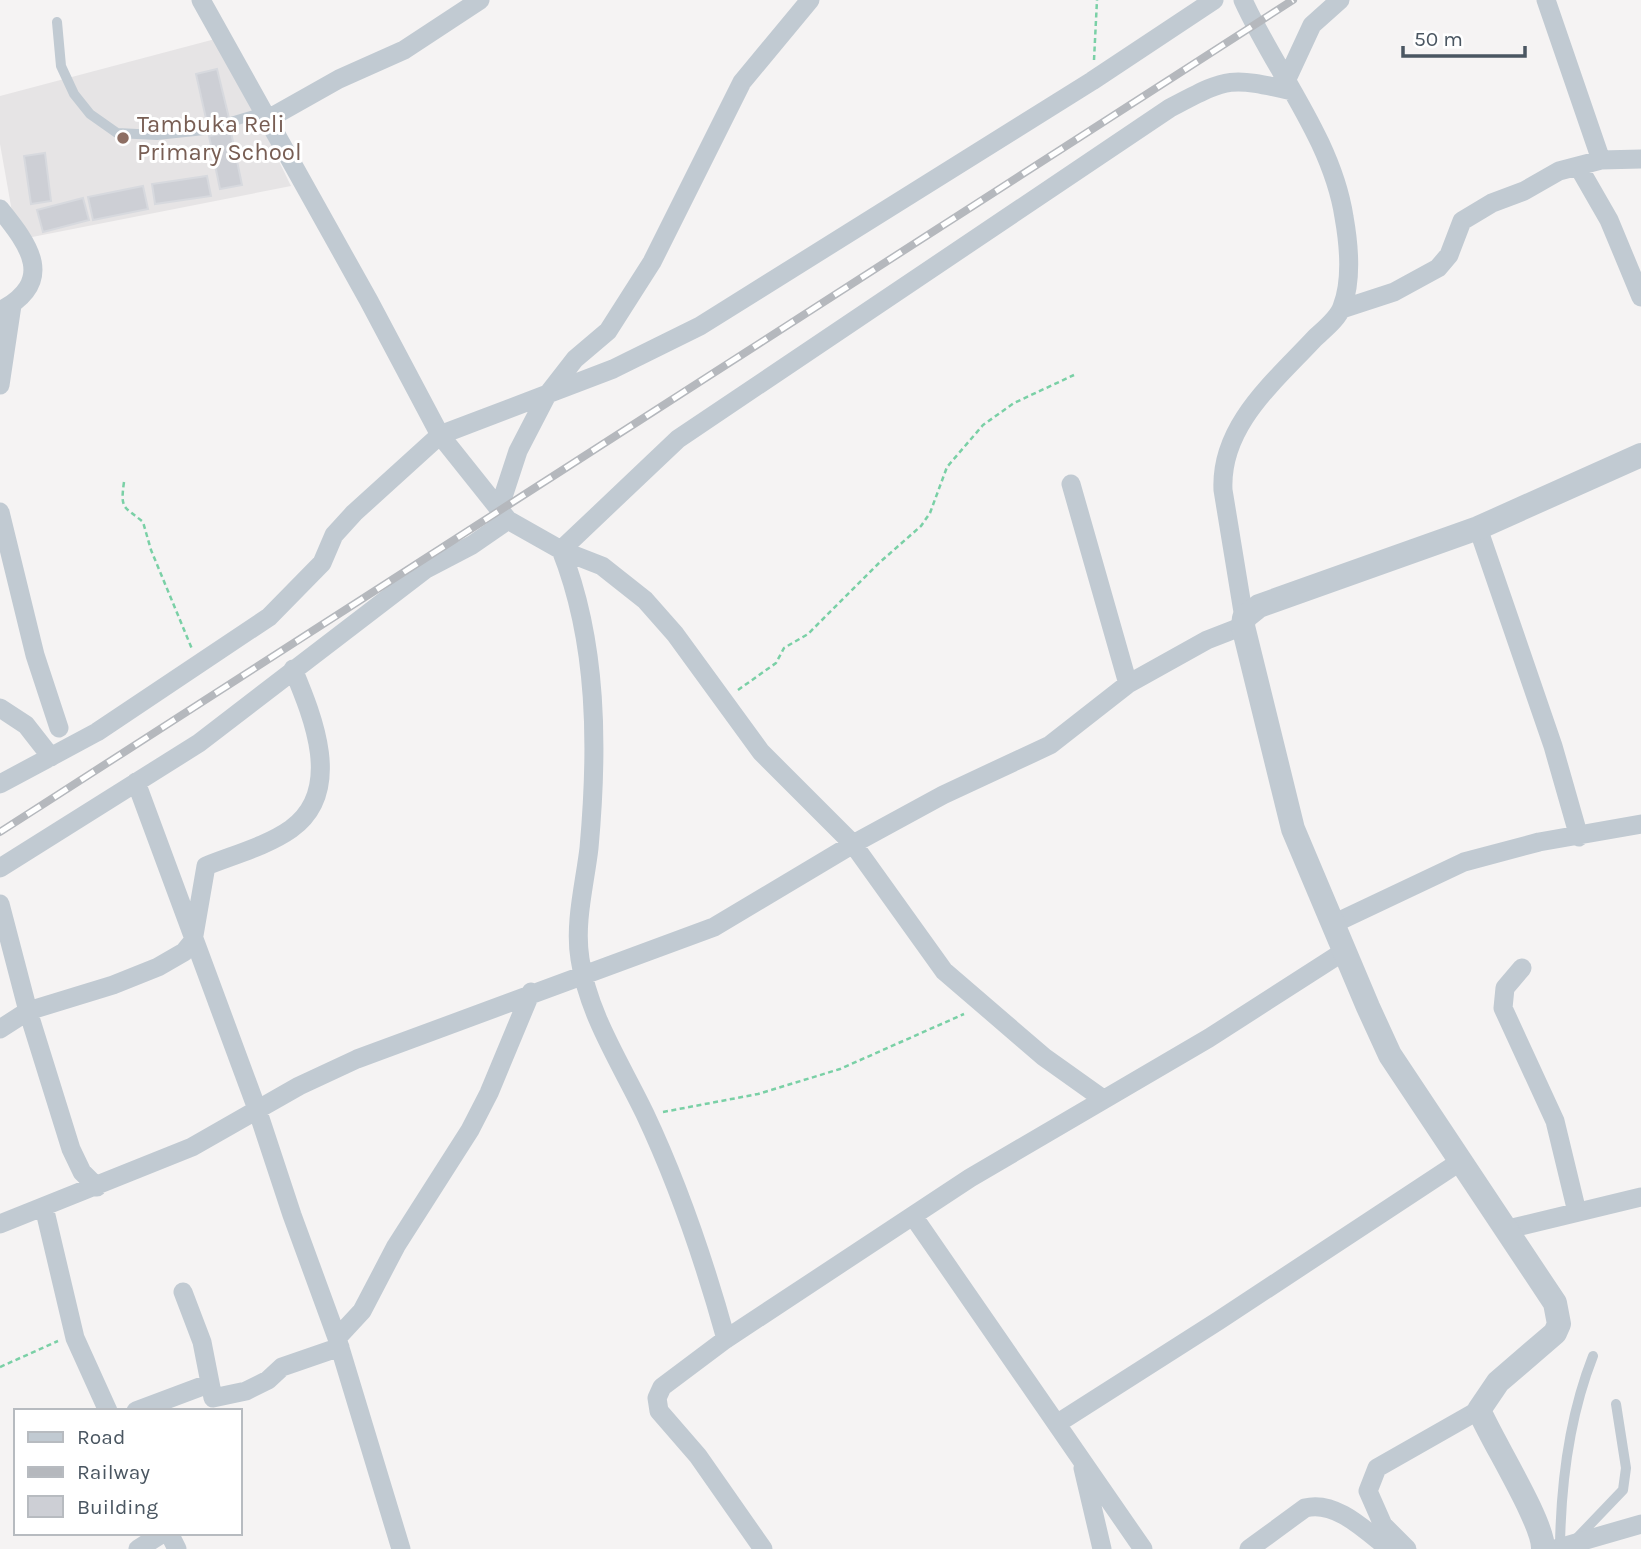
<svg xmlns="http://www.w3.org/2000/svg" width="1641" height="1549" viewBox="0 0 1641 1549" font-family="Karla,sans-serif">
  <style>
    .education { fill: #e6e4e5 }
    .building { fill: #cdcfd5; stroke: #d7d9de; stroke-width: 2 }
    .lines { fill: none; stroke-linecap: round; stroke-linejoin: round }
    .path { stroke: #7ad0a6; stroke-width: 2.5; stroke-dasharray: 5 3.5; stroke-linecap: butt }
    .service { stroke: #c1cad2; stroke-width: 10 }
    .minor { stroke: #c1cad2; stroke-width: 19 }
    .tertiary { stroke: #c1cad2; stroke-width: 24 }
    .rail-casing { stroke: #b5b8bd; stroke-width: 8 }
    .rail { stroke: #fff; stroke-width: 5; stroke-dasharray: 16; stroke-linecap: butt }
    .education-dot { fill: #8d6e63; stroke: #fff; stroke-width: 2.5 }
    .labels { text-anchor: middle; stroke-width: 6; stroke-linejoin: round; paint-order: stroke }
    .education-label { font-size: 24px; fill: #785e54; stroke: #fff; text-anchor: start }
  </style>
  <rect width="100%" height="100%" fill="#f5f3f3"/>
  <path class="education" d="M219,38L291,186L17,240L0,144V96Z"/>
  <path class="building" d="M217,69L229,118L207,123L196,74Z
    M231,132L242,185L220,189L209,136Z
    M45,153L51,201L31,204L24,156Z
    M207,176L211,196L155,204L152,184Z
    M143,186L148,209L93,220L88,197Z
    M83,198L89,220L43,232L37,210Z"/>
  <g class="lines">
    <path class="path" d="M1094,60L1097,0
      M124,482C120,510 124,506 143,522L151,550L192,649
      M738,690L776,663L784,648L808,634L879,563L921,526L930,513L947,467L983,425L1014,403L1074,375
      M663,1112L758,1094L840,1069L964,1014
      M0,1367L58,1341"/>
    <path class="service" d="M57,22L61,66L74,94L90,114L117,133L157,135L204,130L264,112
      M1578,1537L1623,1490L1626,1468L1616,1404
      M1564,1544L1560,1546C1561,1481 1569,1417 1593,1356"/>
    <path class="minor" d="M201,0L369,301L440,435L499,509L508,520L561,550L602,566L645,600L675,634L761,752L853,844L944,971L1044,1057L1103,1099
      M1243,0C1275,71 1332,139 1344,217C1349,245 1352,281 1342,307C1338,319 1322,331 1314,339C1274,382 1220,426 1223,490L1244,618
      M1546,0L1601,160
      M1286,81L1312,25L1340,0
      M268,119L339,79L404,50L480,0
      M1578,166L1609,220L1641,297
      M0,209C30,246 56,281 0,311
      M1342,309L1394,292L1438,268L1449,255L1462,221L1492,203L1524,191L1559,171L1601,160L1641,159
      M0,385L12,305
      M1071,484L1128,684
      M499,509L518,451L547,395L575,359L608,331L652,262L742,82L810,0
      M0,512L35,655L59,728
      M1478,528L1553,746L1579,837
      M0,708L26,725L51,757
      M136,782L257,1109L292,1215L337,1338L401,1549
      M0,784L97,732L269,617L322,563L334,535L354,513L440,435L613,369L700,326L1092,81L1214,0
      M0,868L199,743L426,569L472,545L508,520
      M0,904L28,1011L71,1149L82,1172L97,1187
      M1335,923L1464,862L1539,842L1641,824
      M1522,968L1505,988L1503,1008L1555,1121L1577,1212
      M0,1029L28,1011L113,985L158,967L184,952L193,941L206,866C233,855 267,846 291,829C344,791 313,717 293,669
      M44,1207L75,1338L108,1411
      M913,1216L1143,1549
      M0,1224L192,1147L299,1086L357,1059L714,927L853,844L943,795L1050,745L1128,684L1207,640L1243,626
      M1508,1229L1641,1197
      M183,1292L202,1342L213,1398L246,1391L268,1380L282,1367L340,1347
      M337,1338L362,1311L396,1246L470,1130L489,1093L531,992
      M726,1339C706,1267 677,1182 645,1114C621,1064 588,1014 580,959C574,923 585,883 589,848C598,749 598,643 561,550L678,439L1170,108C1228,78 1227,76 1292,91
      M136,1411L208,1384
      M1058,1423L1218,1321L1461,1161
      M1083,1468L1102,1549
      M169,1533L177,1549
      M138,1549L163,1533
      M763,1549L698,1456L659,1411L657,1398L662,1387L726,1339L970,1178L1209,1038L1346,950
      M1249,1549L1305,1508C1336,1500 1366,1531 1389,1549
      M1407,1549L1383,1525L1368,1491L1377,1468L1479,1410
      M1555,1549L1641,1524"/>
    <path class="tertiary" d="M1543,1549C1544,1523 1492,1441 1479,1410L1498,1382L1555,1333L1559,1324L1555,1303L1390,1055L1368,1007L1293,829L1243,626L1244,618L1259,606L1478,528L1641,455"/>
    <defs>
      <path id="rail" d="M0,832L1293,0"/>
    </defs>
    <use href="#rail" class="rail-casing"/>
    <use href="#rail" class="rail"/>
  </g>
  <circle class="education-dot" cx="123" cy="138" r="7"/>
  <g class="labels">
    <g class="education-label">
      <text x="137" y="132">Tambuka Reli<tspan x="137" dy="28">Primary School</tspan></text>
    </g>
  </g>
  <rect x="14" y="1409" width="228" height="126" fill="#ffffff" stroke="#b7bbc0" stroke-width="2"/>
  <rect x="28" y="1432" width="35" height="10" fill="#c1cad2" stroke="#b7bbc0" stroke-width="2"/>
  <text x="77" y="1444" font-size="21" fill="#4a5661">Road</text>
  <rect x="28" y="1467" width="35" height="10" fill="#b5b8bd" stroke="#b7bbc0" stroke-width="2"/>
  <text x="77" y="1479" font-size="21" fill="#4a5661">Railway</text>
  <rect x="28" y="1496" width="35" height="21" fill="#cdcfd5" stroke="#b7bbc0" stroke-width="2"/>
  <text x="77" y="1514" font-size="21" fill="#4a5661">Building</text>
  <path d="M1403 46v10h122v-10" fill="none" stroke="#4a5661" stroke-width="3.5"/>
  <text x="1414" y="46" font-size="21" fill="#4a5661" stroke="#ffffff" stroke-width="5" paint-order="stroke">50 m</text>
</svg>
